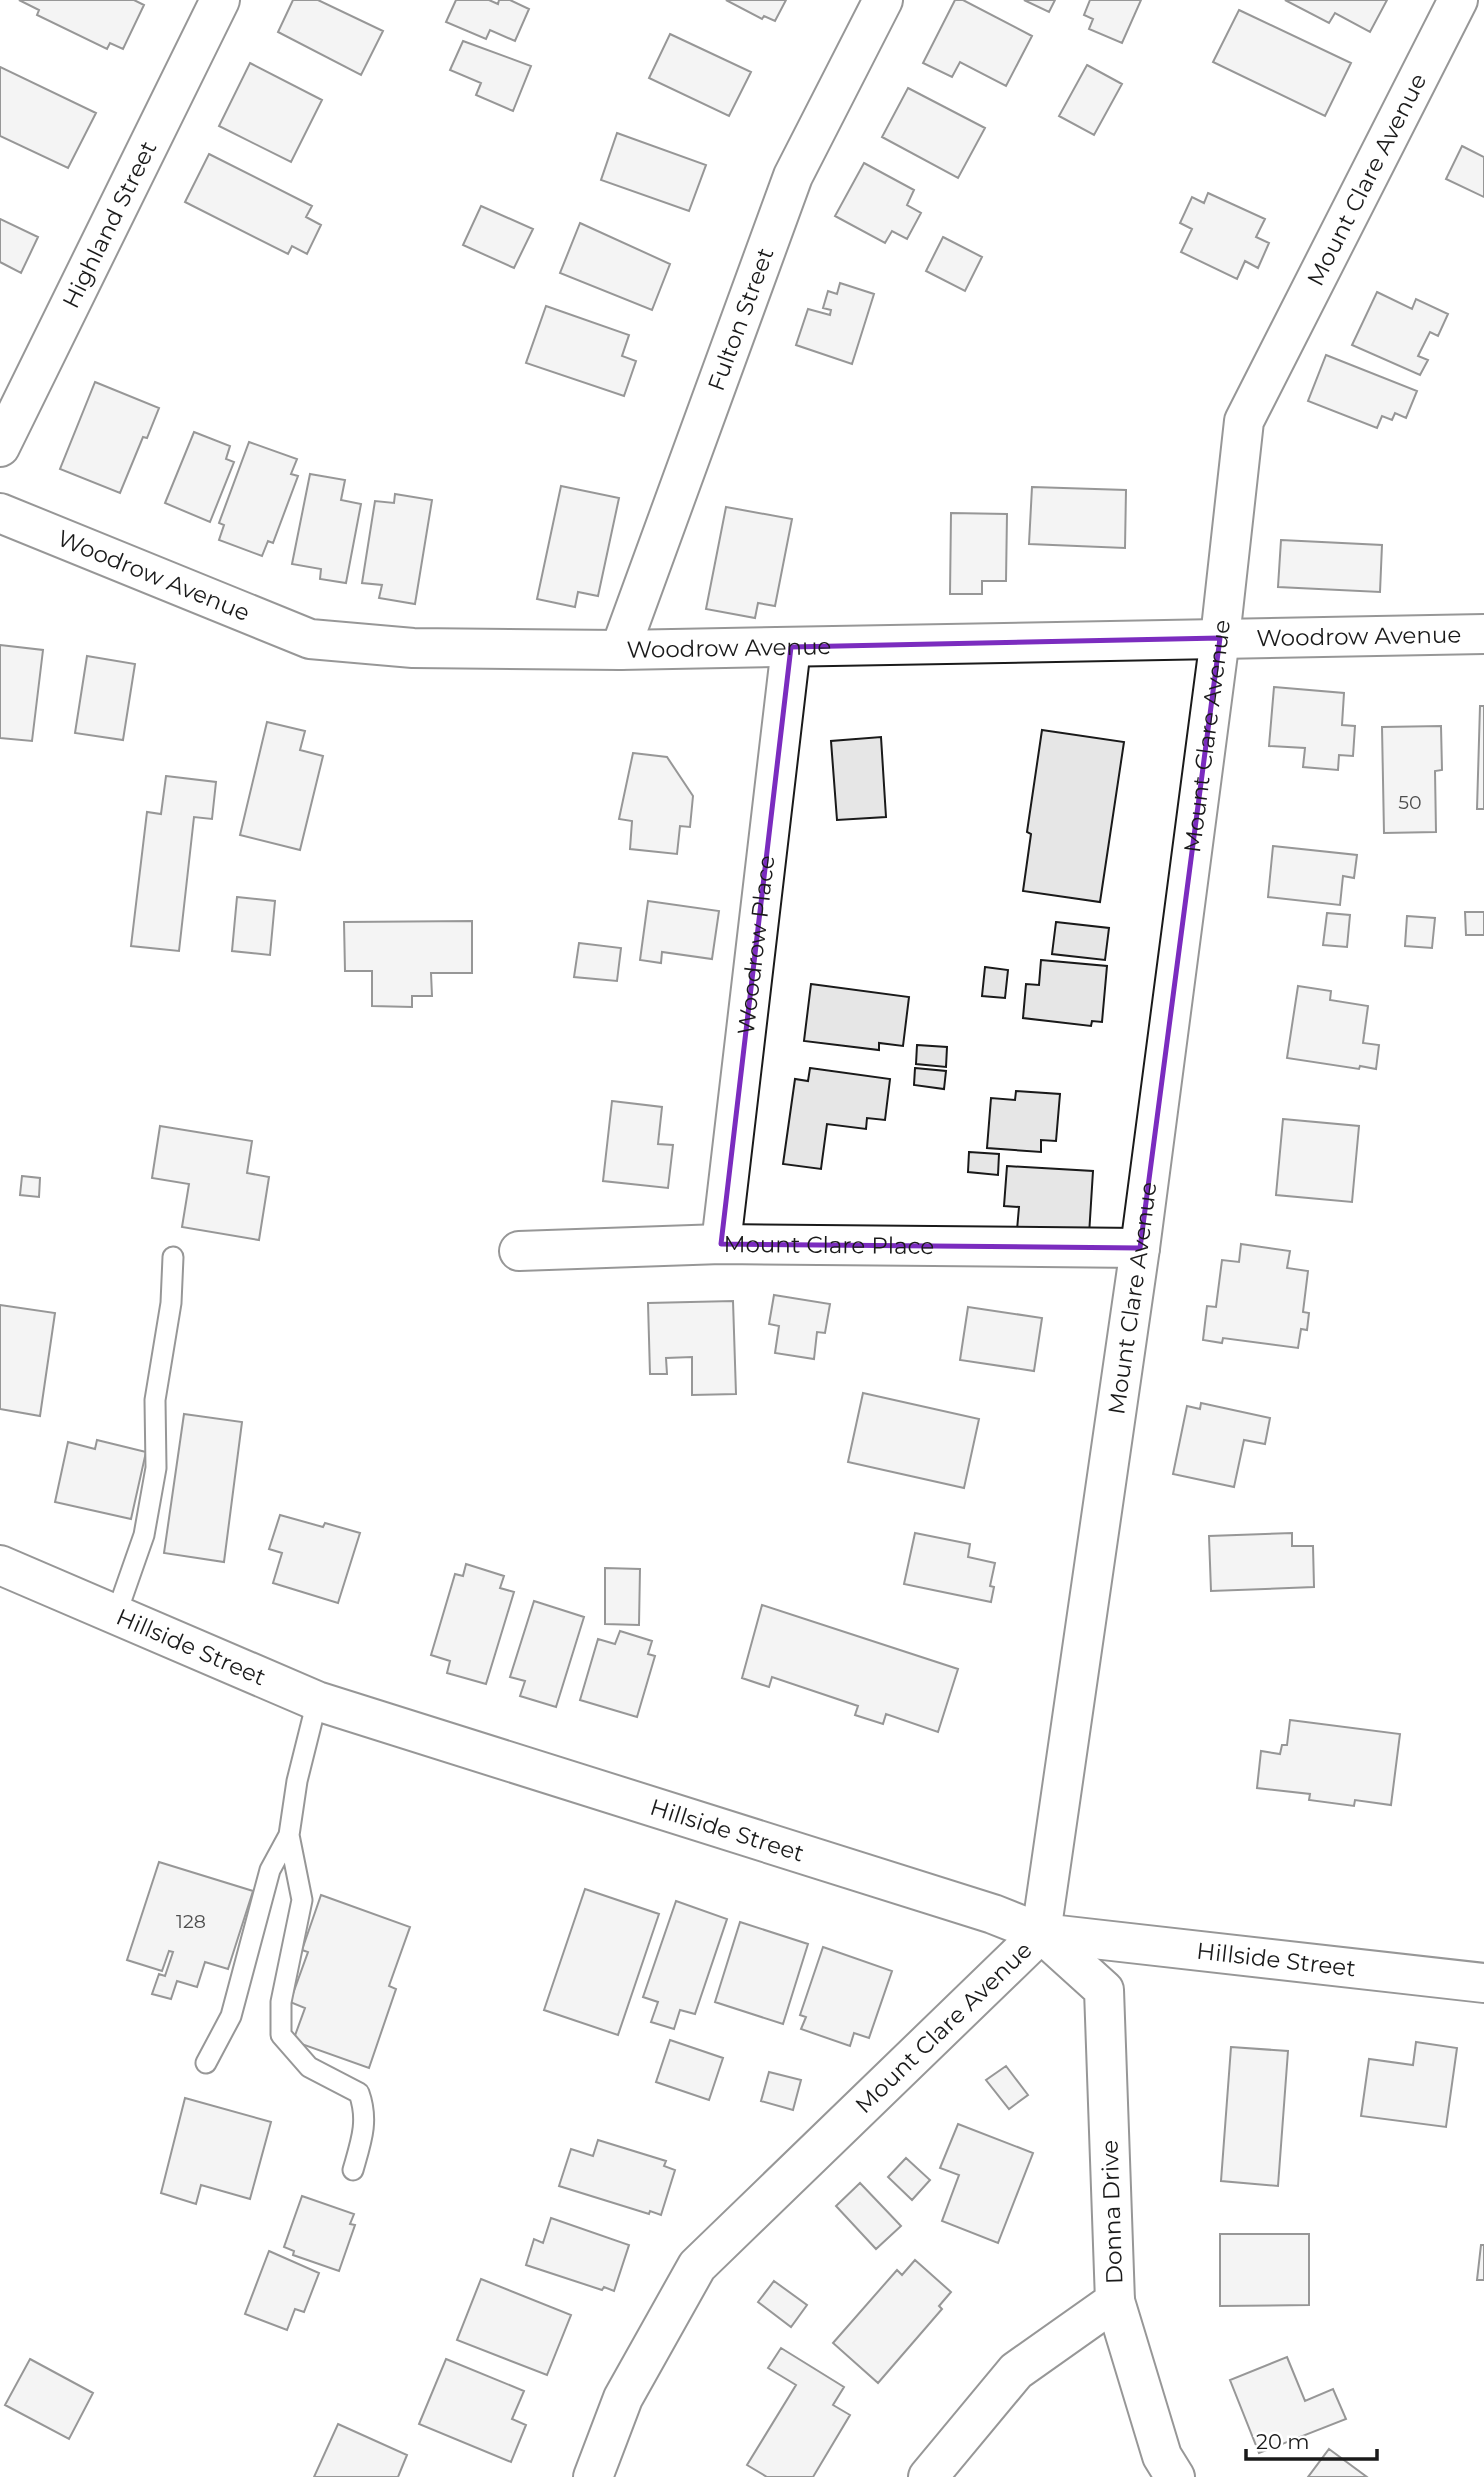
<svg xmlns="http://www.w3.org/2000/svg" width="1484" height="2477" viewBox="0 0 1484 2477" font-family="Montserrat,sans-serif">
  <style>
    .building { fill: #e6e6e6; stroke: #1a1a1a; stroke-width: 2 }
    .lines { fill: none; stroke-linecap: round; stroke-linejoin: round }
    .lane-casing { stroke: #1a1a1a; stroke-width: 23 }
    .street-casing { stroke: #1a1a1a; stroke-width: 42 }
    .lane { stroke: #fff; stroke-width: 19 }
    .street { stroke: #fff; stroke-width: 38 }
    .marked { fill: none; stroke: #7b2cbf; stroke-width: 5; stroke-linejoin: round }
    .labels { text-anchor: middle; stroke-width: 5; stroke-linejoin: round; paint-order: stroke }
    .number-label { font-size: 19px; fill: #4d4d4d }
    .street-label { font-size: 23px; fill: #1a1a1a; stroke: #fff }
  </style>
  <rect width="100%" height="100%" fill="#fff"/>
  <path class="building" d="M19,0H134L144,5L123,49L110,43L107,49L37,15L39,10Z
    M293,0H318L383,31L361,75L278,32Z
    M456,0H489L498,4L499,0H510L529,9L515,41L490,30L486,39L446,22Z
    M726,0H786L775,21L764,16L762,19Z
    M955,0H963L1032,36L1006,86L960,62L952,77L923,63Z
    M1024,0H1055L1049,12Z
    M1090,0H1141L1122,43L1089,29L1093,19L1084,15Z
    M1285,0H1387L1370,32L1335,13L1329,23Z
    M1239,10L1351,63L1325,116L1213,62Z
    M670,34L751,72L729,116L649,78Z
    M463,41L531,66L513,111L476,95L481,83L450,70Z
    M250,63L322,100L291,162L219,126Z
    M1087,65L1122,84L1094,135L1059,116Z
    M0,67L96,113L68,168L0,136Z
    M908,88L985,128L958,178L882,137Z
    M617,133L706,165L689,211L601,180Z
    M1462,146L1484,157V197L1446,179Z
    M209,154L312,206L306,217L321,225L307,254L292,246L288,254L185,202Z
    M864,163L914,190L907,205L921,213L907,239L892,231L885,243L835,216Z
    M1208,193L1265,219L1256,237L1269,243L1258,268L1245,261L1237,279L1181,252L1192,229L1180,223L1192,197L1204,203Z
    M481,206L533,229L514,268L463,245Z
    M0,219L38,237L21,273L0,262Z
    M580,223L670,264L652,310L560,273Z
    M943,237L982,257L965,291L926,271Z
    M840,283L874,294L852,364L796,345L808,309L830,315L831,310L823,308L828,291L837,294Z
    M1377,292L1412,309L1416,299L1448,314L1438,336L1430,332L1418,356L1428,360L1420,375L1352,345Z
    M546,306L629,335L622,356L636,361L624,396L526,363Z
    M1326,355L1417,391L1406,418L1395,413L1392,420L1382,416L1377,428L1308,401Z
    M95,382L159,408L147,438L143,437L120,493L60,469Z
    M194,432L230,446L226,459L234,462L210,522L165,503Z
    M249,442L297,459L291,474L298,476L273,543L268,541L262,556L219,540L224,525L219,523Z
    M310,474L345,480L341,500L361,504L346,583L320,579L321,569L292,564Z
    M561,486L619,498L598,596L578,592L575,607L537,599Z
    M1032,487L1126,490L1125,548L1029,544Z
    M395,494L432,500L415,604L379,598L382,585L362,583L375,501L394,503Z
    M726,507L792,519L775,606L758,603L755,618L706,609Z
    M951,513L1007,514L1006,581H982V594H950Z
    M1281,540L1382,545L1380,592L1278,587Z
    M0,645L43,650L32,741L0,738Z
    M87,656L135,664L123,740L75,733Z
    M1274,687L1344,693L1342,725L1355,726L1353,756L1339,755L1338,770L1303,767L1305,748L1269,746Z
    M1480,706H1484V809H1477Z
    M267,722L305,731L300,750L323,756L300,850L240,835Z
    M1441,726L1442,770L1435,771L1436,832L1384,833L1382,727Z
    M1042,730L1124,742L1100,902L1023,891L1031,834L1027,832Z
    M881,737L886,817L837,820L831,741Z
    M633,753L667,757L693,796L690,827L680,826L677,854L630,849L632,821L619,819Z
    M166,776L216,782L212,819L194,817L179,951L131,946L147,812L161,814Z
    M1273,846L1357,855L1354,878L1343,876L1340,905L1268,897Z
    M237,897L275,901L270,955L232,951Z
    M648,901L719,911L712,959L662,952L661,963L640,960Z
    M1465,912H1484V935H1466Z
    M1327,913L1350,915L1347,947L1323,945Z
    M1407,916L1435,918L1432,948L1405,946Z
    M472,921V973H431L432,996H412V1007L372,1006V971H345L344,922Z
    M1056,922L1109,928L1105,960L1052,954Z
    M579,943L621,948L617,981L574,977Z
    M1041,960L1107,966L1102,1022L1092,1021L1091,1026L1023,1018L1026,984L1039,985Z
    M985,967L1008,970L1005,998L982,996Z
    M811,984L909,997L903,1046L879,1043V1050L804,1041Z
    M1298,986L1331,991L1330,1000L1368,1006L1363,1043L1379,1045L1376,1069L1360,1066L1359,1069L1287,1058Z
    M917,1045L947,1047L946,1067L916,1064Z
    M810,1068L890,1079L885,1120L867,1118L866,1129L827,1124L821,1169L783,1164L795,1079L808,1081Z
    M915,1068L946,1071L944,1089L914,1085Z
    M1016,1091L1060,1094L1056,1141L1041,1140V1152L987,1148L991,1098L1015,1100Z
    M612,1101L662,1107L658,1144L673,1145L668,1188L603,1181Z
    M1283,1119L1359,1126L1352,1202L1276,1195Z
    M160,1126L252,1141L247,1173L269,1177L259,1240L182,1227L189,1184L152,1178Z
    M969,1152L999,1154L998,1175L968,1172Z
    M1007,1166L1093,1171L1089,1235L1017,1230L1019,1207L1004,1206Z
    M22,1176L40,1178L39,1197L20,1195Z
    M1241,1244L1290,1251L1287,1268L1308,1271L1303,1312L1309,1313L1307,1330L1301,1329L1298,1348L1223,1338L1222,1343L1203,1340L1207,1306L1216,1307L1222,1260L1239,1262Z
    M774,1295L830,1304L825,1333L817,1332L814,1359L775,1353L779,1326L769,1324Z
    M733,1301L736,1394L692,1395V1357L666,1358L667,1374H650L648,1303Z
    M0,1305L55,1313L40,1416L0,1409Z
    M968,1307L1042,1318L1034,1371L960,1360Z
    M863,1393L979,1419L964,1488L848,1462Z
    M1201,1403L1270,1418L1265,1444L1244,1440L1234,1487L1173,1474L1187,1406L1200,1409Z
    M184,1414L242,1422L224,1562L164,1553Z
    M97,1440L146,1452L131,1519L55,1502L68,1442L95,1449Z
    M280,1515L323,1527L325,1523L360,1533L338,1603L273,1583L282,1553L269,1549Z
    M915,1533L970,1544L968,1557L995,1563L990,1586L994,1587L991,1602L904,1584Z
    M1292,1533V1546H1313L1314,1587L1211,1591L1209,1536Z
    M466,1564L504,1576L500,1588L514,1592L486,1684L447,1673L450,1661L431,1655L455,1574L463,1576Z
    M605,1568L640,1569L639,1625L605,1624Z
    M534,1601L584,1617L556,1707L520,1696L525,1681L510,1677Z
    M762,1605L958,1669L938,1732L886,1714L883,1724L855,1715L858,1706L772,1677L769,1687L742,1678Z
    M620,1631L652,1641L648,1654L655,1656L637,1717L580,1700L598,1639L615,1644Z
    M1290,1720L1400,1734L1391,1805L1355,1800L1354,1806L1309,1800L1310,1794L1257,1788L1261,1751L1280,1754L1282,1745H1287Z
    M159,1862L253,1891L228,1969L205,1962L197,1987L177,1981L171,1999L152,1994L159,1974L165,1976L173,1952L169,1951L162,1971L127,1960Z
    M585,1889L659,1914L618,2035L544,2010Z
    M321,1895L410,1927L389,1986L396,1989L369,2068L293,2041L305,2008L290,2002L308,1952L302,1950Z
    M676,1901L727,1919L695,2014L680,2010L674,2029L651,2022L658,2002L643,1997Z
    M740,1922L808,1944L783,2024L715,2002Z
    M823,1947L892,1971L869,2038L854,2033L850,2046L801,2029L806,2017L800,2015Z
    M670,2040L723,2058L709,2100L656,2082Z
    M1416,2042L1457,2048L1446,2127L1361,2116L1369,2059L1413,2065Z
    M1231,2047L1288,2051L1278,2186L1221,2181Z
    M1006,2066L1028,2095L1009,2109L986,2080Z
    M769,2072L801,2080L793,2110L761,2101Z
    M185,2098L271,2122L250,2199L201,2185L196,2204L161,2193Z
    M958,2124L1033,2153L998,2243L942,2221L959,2175L940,2168Z
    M598,2140L666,2161L664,2166L675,2170L661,2215L650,2211L649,2214L559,2186L571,2149L593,2156Z
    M906,2158L930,2180L912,2200L888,2177Z
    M860,2183L901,2226L876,2249L836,2206Z
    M302,2196L354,2214L350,2224L355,2225L339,2271L293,2255L294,2251L284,2247Z
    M551,2218L629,2245L614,2291L604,2287L602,2290L526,2265L534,2239L543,2243Z
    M1220,2234H1309V2305L1220,2306Z
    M1481,2245H1484V2280H1477Z
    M269,2251L319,2273L304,2312L295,2309L287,2330L245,2314Z
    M915,2260L951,2292L939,2306L942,2309L878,2383L833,2343L897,2270L902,2275Z
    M481,2279L571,2315L547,2375L457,2340Z
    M774,2281L807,2305L791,2327L758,2302Z
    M781,2348L844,2387L833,2405L850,2415L813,2477H767L747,2465L796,2385L768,2368Z
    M1287,2357L1305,2401L1333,2389L1346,2419L1259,2453L1230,2380Z
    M30,2359L93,2393L69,2439L5,2405Z
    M446,2359L524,2391L512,2419L526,2425L511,2462L419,2424Z
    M338,2424L407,2455L398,2477H314Z
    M1329,2449L1367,2477H1308Z"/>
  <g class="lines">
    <defs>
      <path id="lane" d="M116,1615L144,1535L156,1468L155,1400L171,1303L173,1257
        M317,1701L297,1781L289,1835L302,1900L281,2002V2035L309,2067L359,2093C369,2121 361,2142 353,2170
        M206,2063L231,2016L270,1870L289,1835"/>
      <g id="street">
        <path id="s1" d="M0,447L220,0"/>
        <path id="s2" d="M0,513L310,639L413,648L620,650L1484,634"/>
        <path id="s3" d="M620,650L793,176L883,0"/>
        <path id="s4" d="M721,1244L791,647"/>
        <path id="s5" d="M519,1251L721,1244L1140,1248"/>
        <path id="s6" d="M0,1565L317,1701L993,1914L1041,1933L1484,1983"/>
        <path d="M1115,2301L1162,2456L1175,2477"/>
        <path id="s7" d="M593,2477L623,2398L697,2266L1041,1933L1140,1248L1220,638L1244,421L1458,0"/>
        <path d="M928,2477L1016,2371L1115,2301L1104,1990L1041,1933"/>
      </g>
    </defs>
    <use href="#lane" class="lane-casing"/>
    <use href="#street" class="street-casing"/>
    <use href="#lane" class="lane"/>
    <use href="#street" class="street"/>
  </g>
  <path d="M0 0H1484V2477H0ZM1220,638L1140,1248L721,1244L791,647Z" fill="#fff" fill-opacity=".55" fill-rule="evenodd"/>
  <path class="marked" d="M1220,638L1140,1248L721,1244L791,647Z"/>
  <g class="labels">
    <g class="number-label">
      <text x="1410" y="809">50</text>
      <text x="191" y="1928">128</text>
    </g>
    <g class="street-label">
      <text dy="8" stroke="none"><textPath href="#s7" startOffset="2511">Mount Clare Avenue</textPath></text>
      <text dy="8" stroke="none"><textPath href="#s1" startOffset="248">Highland Street</textPath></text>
      <text dy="8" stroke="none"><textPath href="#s3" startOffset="352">Fulton Street</textPath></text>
      <text dy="8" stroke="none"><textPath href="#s2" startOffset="166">Woodrow Avenue</textPath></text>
      <text dy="8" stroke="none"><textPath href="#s2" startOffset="1384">Woodrow Avenue</textPath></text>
      <text dy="8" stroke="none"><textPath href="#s2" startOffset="754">Woodrow Avenue</textPath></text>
      <text dy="8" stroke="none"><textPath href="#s7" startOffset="1923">Mount Clare Avenue</textPath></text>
      <text dy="8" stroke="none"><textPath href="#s4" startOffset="301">Woodrow Place</textPath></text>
      <text dy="8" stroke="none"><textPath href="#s5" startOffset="310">Mount Clare Place</textPath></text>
      <text dy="8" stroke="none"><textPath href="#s7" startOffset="1356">Mount Clare Avenue</textPath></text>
      <text dy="8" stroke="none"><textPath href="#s6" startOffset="208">Hillside Street</textPath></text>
      <text dy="8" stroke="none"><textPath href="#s6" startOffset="775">Hillside Street</textPath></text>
      <text dy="8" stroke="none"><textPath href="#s6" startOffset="1342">Hillside Street</textPath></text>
      <text dy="8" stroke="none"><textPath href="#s7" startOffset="579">Mount Clare Avenue</textPath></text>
      <text transform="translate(1112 2212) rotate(-92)" y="8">Donna Drive</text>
    </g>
  </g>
  <path d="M1246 2449v10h131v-10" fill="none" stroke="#1a1a1a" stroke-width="3.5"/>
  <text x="1256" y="2449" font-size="21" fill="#1a1a1a" stroke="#ffffff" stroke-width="5" paint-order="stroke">20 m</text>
</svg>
